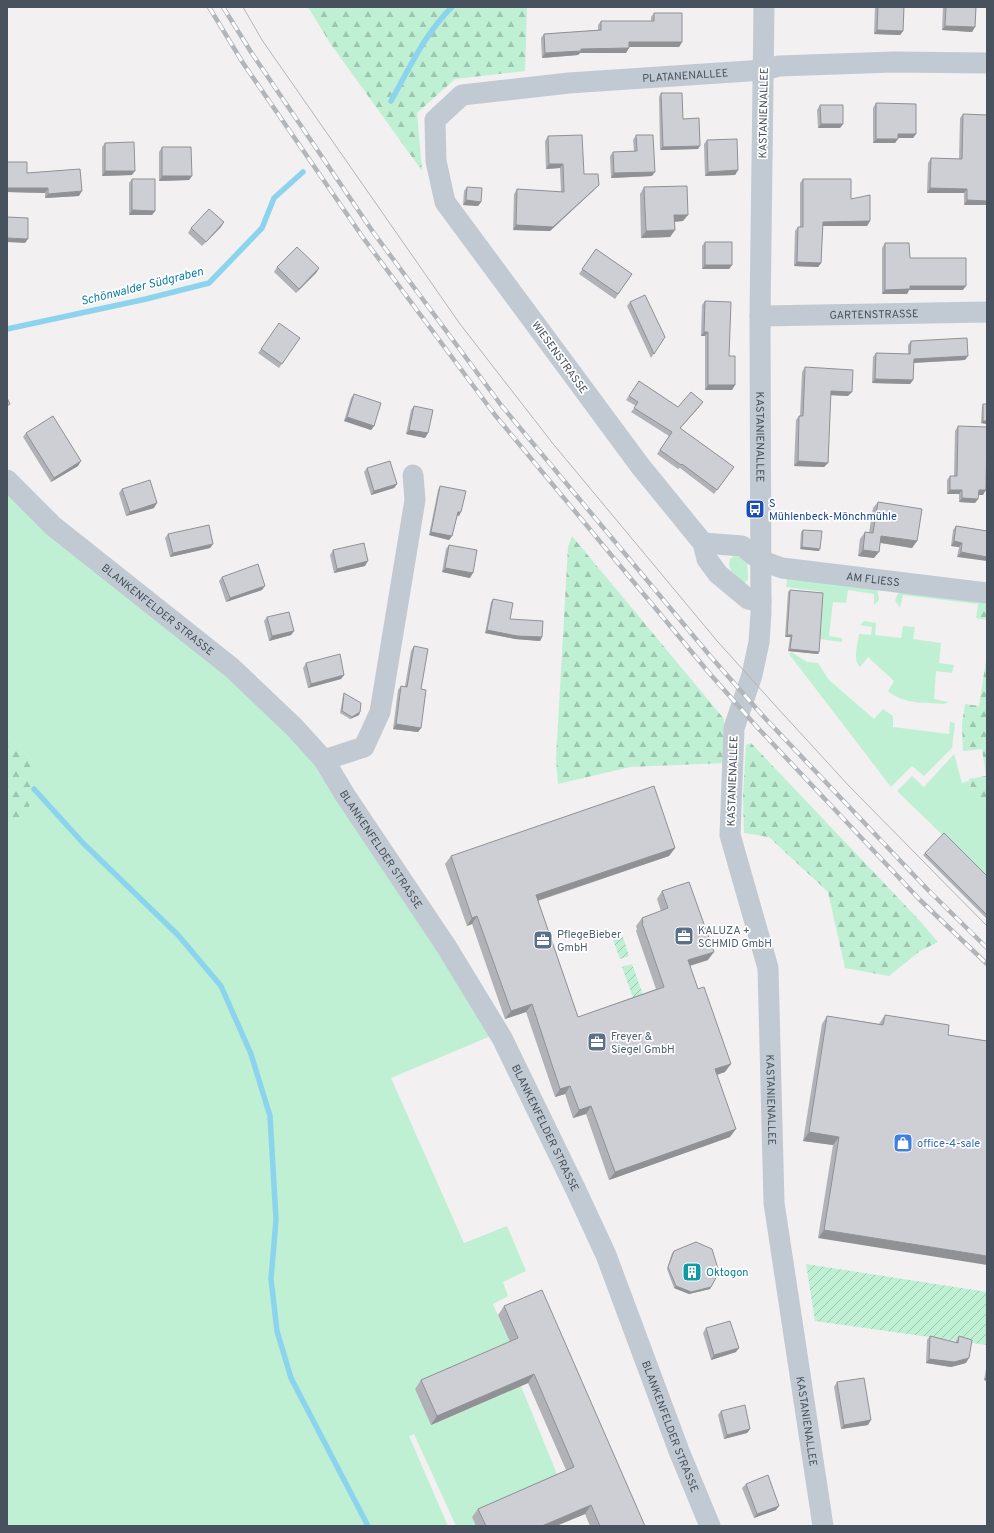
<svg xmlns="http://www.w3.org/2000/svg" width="994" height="1533" viewBox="0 0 994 1533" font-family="Overpass,sans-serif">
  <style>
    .green { fill: #bff0d4 }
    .forest { fill: url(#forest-firs) }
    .garden { fill: url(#garden-furrows) }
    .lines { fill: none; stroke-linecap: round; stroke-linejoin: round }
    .stream { stroke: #8cd4ed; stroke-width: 5.5 }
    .minor { stroke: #c1cad2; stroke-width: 21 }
    .tram { stroke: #b2b5ba; stroke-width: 1 }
    .rail-casing { stroke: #b2b5ba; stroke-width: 4.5 }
    .rail { stroke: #fff; stroke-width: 3; stroke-dasharray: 9; stroke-linecap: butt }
    .wall { fill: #b0b2b7 }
    .shaded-wall { fill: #909195 }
    .building { fill: #cdcfd5; stroke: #909195 }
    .labels { text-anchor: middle; stroke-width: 3.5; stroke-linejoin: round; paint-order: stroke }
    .street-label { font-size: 11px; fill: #48525e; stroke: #fff }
    .transit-label { font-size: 11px; fill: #164399; stroke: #fff; text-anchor: start }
    .service-label { font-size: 11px; fill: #4e5e75; stroke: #fff; text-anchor: start }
    .shop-label { font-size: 11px; fill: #366cbe; stroke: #fff; text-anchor: start }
    .culture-label { font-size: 11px; fill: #0d838f; stroke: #fff; text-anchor: start }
    .water-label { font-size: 12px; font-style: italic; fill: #0c7ea5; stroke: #fff }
  </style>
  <defs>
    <pattern id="forest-firs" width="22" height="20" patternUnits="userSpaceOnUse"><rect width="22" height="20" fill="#bff0d4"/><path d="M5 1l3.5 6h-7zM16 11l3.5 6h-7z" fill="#9dc5af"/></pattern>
    <pattern id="garden-furrows" width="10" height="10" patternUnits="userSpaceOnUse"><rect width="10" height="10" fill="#bff0d4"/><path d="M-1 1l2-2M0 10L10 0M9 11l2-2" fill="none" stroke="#9dc5af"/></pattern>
  </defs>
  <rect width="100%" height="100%" fill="#f2f0f0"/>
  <path class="green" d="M7,482L292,730L498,1033L391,1078L464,1243L507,1226L526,1271L503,1282L508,1296L493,1304L512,1347L415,1389L431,1425L521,1386L559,1479L472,1517L476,1526H456L414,1434L409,1436L448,1526H7V827L22,816L30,758L7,734Z
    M734,556L742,557L747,560L748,579L745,583C736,576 727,572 730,559Z
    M787,579L877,587L879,600L874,605V594L848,590L846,603L833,602L829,636L842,638V642L819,639L823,592L786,587Z
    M902,589L979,597L977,604L903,595L900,608L895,600L898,593Z
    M864,621L876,623L875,635L901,638L903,626L915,627L913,639L941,643L939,663L954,665L952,673L936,671L934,699L948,702L944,704C923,702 905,705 888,691L894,681L868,657L860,667C852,660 858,644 859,634L871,635L872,627L860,625Z
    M791,652L807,662L818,663L829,680L874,719L883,709L893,716V727L949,734L950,722L955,723L952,748L924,776L912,766L891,787L789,654Z
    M954,754L962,783L969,781L971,788L987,805V878L897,791L912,776L924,787Z"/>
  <path class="forest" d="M308,7H527L525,71L455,79L417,113L422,171L330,43Z
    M572,536L724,719V763L630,767L558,784L556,759L568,547Z
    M979,597L987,598V620L976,618Z
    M987,654V805L971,788L969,779L986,776L982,749L963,751L962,724L965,704L979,706Z
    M7,734L30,758L35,782L32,802L22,816L7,827Z
    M751,743L920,921L938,942L920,951L889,976L845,968L828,892L769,837L744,833L743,797L746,745Z"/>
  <path class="garden" d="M623,937L629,956L620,959L613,940Z
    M632,964L646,1003L636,1006L622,967Z
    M806,1264L987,1292V1345L815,1321Z"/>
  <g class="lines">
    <path class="stream" d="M391,101C409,69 425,33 452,7
      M7,329L146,299L209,283L262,228L274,198L303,172
      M34,789L83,843L178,935L221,986L251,1054L270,1116L276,1220L271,1279L277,1331L291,1378L368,1526"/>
    <g class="minor">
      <path id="s1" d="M764,7L760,316L761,613L759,642L752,675L734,728L730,835L768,968L774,1203L823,1526"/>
      <path id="s2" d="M760,316L987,312"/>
      <path id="s3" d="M7,480L53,526L232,668L294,727L324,760L364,747L380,712L415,500L413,475"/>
      <path id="s4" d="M703,543L742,546L760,560L782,568L987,593"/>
      <path id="s5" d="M761,601L748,599L718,574L707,559L703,543L641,467L445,202L436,161L435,120L462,95L569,83L764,70L779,66L894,62L987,63"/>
      <path id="s6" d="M324,760L345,795L446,946L502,1038L575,1188L606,1255L679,1451L710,1526"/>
    </g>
    <path class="tram" d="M243,7L262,40L460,324L554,445L718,642L773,703L849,786L987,926"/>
    <defs>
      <path id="rail" d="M209,7L243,63L364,239L495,415L710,674L757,727L920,900L987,964
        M223,7L251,52L373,232L501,405L711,657L763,716L928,890L987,948"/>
    </defs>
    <use href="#rail" class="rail-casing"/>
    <use href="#rail" class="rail"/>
  </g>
  <path class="wall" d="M875,7H904L903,31L900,35L874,34Z
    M943,7H976L975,27L972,32L942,30Z
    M654,13L682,42L679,47H629L626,53H580L578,55L542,58L541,38L544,34L598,30V25L601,21H651V17Z
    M661,93L683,119L698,149L660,150L659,97Z
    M876,103L916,134L913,138H898L895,143H873V108Z
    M820,105L843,124L840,128H818L817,110Z
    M963,114L987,205H964V193H927L928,163L931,158L959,159L960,118Z
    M636,135L652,176L611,178L610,156L613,152L634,151L633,140Z
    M548,136L584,174L599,185L595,189L550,231L513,230L514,194L517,189L561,192L560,168L546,169L545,141Z
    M707,140L738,170L735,175L705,176L704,144Z
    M105,143L132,175L102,176V147Z
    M162,147L192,176L189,180L159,181V152Z
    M7,162L27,173L79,196L45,198V193L7,192Z
    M132,179L155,211L152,215H129V183Z
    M803,179L851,199L870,221L867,226H823L821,263L818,267L794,266L795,231L798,227H800V183Z
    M467,187L481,202L478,206L463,205L464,191Z
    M644,187L683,221L674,222L675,230L670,237L641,238L640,194Z
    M221,227L202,246L188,233L191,228Z
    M705,242L732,265L729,269H702V246Z
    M885,243L963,290H909L907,294H882V248Z
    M596,249L632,274L615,299L579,274Z
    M277,267L319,268L316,273L296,293L274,272Z
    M705,301L735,385L732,390H705V336H701L702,305Z
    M630,302L665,337L651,358L627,306Z
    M300,338L279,368L258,353L261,349Z
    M911,341L965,360L913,363V380L910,384L872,383L873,357L876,353L908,354V345Z
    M805,367L848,396L830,395L828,463L824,467L794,466L796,420L799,416H800L802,372Z
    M639,381L678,407L700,406L680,428L734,467L714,494L680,468L678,469L657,454L669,436L631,412L636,406L626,400Z
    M354,394L374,426L371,430L344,421L351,398Z
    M983,404H987V424L981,423L982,406Z
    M414,406L428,433L425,438L406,434L411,410Z
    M958,426L983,495H978V499L975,503L959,502V494H947V480L950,476H954L955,431Z
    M26,433L78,466L51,482L23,437Z
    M367,468L397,484L394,488L371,495L364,472Z
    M440,486L459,516H457L452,536L449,540L429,535L438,490Z
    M122,489L154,508L126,516L119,493Z
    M878,502L917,541L912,548L880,543L874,558L858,556L860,539L865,532L869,533L873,508Z
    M956,526L987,531L957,557L959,547L951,546L953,530Z
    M803,530L819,551L800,549L801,532Z
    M168,534L213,544L210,548L170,557L165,538Z
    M449,545L470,578L442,572L446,549Z
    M333,550L365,566L334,573L330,555Z
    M222,577L262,590L226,602L219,581Z
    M790,590L819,652L818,654L788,651L790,637H785L788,592Z
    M493,599L510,619L542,637L540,641L515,639L485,633L491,602Z
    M267,617L294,631L291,635L269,641L264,621Z
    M414,646L421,728L418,732L393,729L398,690L401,686H405L411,651Z
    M306,663L344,675L341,679L308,688L303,668Z
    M344,693L360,712L359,715L350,719L340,713L343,696Z
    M675,848L669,856L538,901L578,1017L656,989L636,931L637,929L636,926L642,918L661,911L657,899L662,891L708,960L690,966L725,1072L717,1075L730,1137L609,1180L586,1114L573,1118L565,1094L555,1097L526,1012L505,1019L472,924L467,926L445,864L451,856Z
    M925,853L987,876V919L923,855Z
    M885,1015L948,1035L987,1041L818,1238L833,1145L803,1141L822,1024L827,1016L879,1024Z
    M674,1251L711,1287L710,1289L689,1294L674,1288L667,1269L672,1253Z
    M504,1306L645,1526H590L585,1514L556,1526H476L472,1517L478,1509L566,1470L528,1383L431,1425L415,1389L421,1380L510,1342L498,1315Z
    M706,1328L736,1352L711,1360L703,1333Z
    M930,1336L956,1342V1341L959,1336L966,1363L951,1367L926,1363L927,1340Z
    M987,1363V1381L984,1380Z
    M837,1382L868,1425L841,1429L834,1387Z
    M721,1411L750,1429L747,1433L724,1439L718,1415Z
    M746,1484L776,1510L754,1518L742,1488Z"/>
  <path class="shaded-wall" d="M945,26L975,27L972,32L942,30Z
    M877,30L903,31L900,35L874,34Z
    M629,42H682L679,47H626Z
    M629,48L626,53H580L578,55L542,58L545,53L581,49Z
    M821,124H843L840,128H818Z
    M898,134H916L913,138H895Z
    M876,139H898L895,143H873Z
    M700,146L698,149L660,150L663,147Z
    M549,164H563L560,168L546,169Z
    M738,170L735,175L705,176L708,172Z
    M105,171H135L132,175L102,176Z
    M655,172L652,176L611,178L614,173Z
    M162,176H192L189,180L159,181Z
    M599,185L595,189L550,231L513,230L516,225Z
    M7,188H48L45,193L7,192Z
    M930,188L967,189L964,193H927Z
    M82,191L79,196L45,198L48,194Z
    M466,200L481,202L478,206L463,205Z
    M967,200L987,201V205H964Z
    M132,210L155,211L152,215H129Z
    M674,215H688L683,221L670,222Z
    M870,221L867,226H820L823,222Z
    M224,222L221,227L202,246L206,242Z
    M675,230L670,237L641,238L646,231Z
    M7,238L28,239L25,243L7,242Z
    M797,262L821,263L818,267L794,266Z
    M705,265H732L729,269H702Z
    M319,268L316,273L296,293L299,289Z
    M910,286H966L963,290H909L907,294H882L885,290Z
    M704,332H708L705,336H701Z
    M968,356L965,360L911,363L914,359Z
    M875,379L913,380L910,384L872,383Z
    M708,385H735L732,390H705Z
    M831,391L852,392L848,396L828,395Z
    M703,402L700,406L677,432L680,428Z
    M347,417L374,426L371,430L344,421Z
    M983,421H987V424L981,423Z
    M409,430L428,433L425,438L406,434Z
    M81,461L78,466L51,482L54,478Z
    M798,461L828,463L824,467L794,466Z
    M397,484L394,488L371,495L374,491Z
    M950,490H962L959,494H947Z
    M979,490H986L983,495H976Z
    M962,498L978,499L975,503L959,502Z
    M157,503L154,508L126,516L130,512Z
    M458,512H461L459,516L455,515Z
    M431,532L452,536L449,540L429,535Z
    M881,536L917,541L912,548L876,542Z
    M954,541L962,543L959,547L951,546Z
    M213,544L210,548L170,557L173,553Z
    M802,547L820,549L819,551L800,549Z
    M863,550L879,552L874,558L858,556Z
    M961,552L987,557V561L957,557Z
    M368,561L365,566L334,573L337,569Z
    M445,568L473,573L470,578L442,572Z
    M265,586L262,590L226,602L230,598Z
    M487,630L542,637L540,641L515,639L485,633Z
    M294,631L291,635L269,641L272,636Z
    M787,635H792L790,637H785Z
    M790,649L819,652L818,654L788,651Z
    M344,675L341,679L308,688L311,684Z
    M360,712L359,715L350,719L352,717Z
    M396,724L421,728L418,732L393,729Z
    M675,848L669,856L530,903L536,895Z
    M477,916L472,924L467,926L472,918Z
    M714,952L708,960L682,968L688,960Z
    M532,1004L526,1012L505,1019L511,1011Z
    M731,1064L725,1072L709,1077L715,1069Z
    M570,1086L565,1094L555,1097L560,1089Z
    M591,1106L586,1114L573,1118L579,1110Z
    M736,1129L730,1137L609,1180L615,1172Z
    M809,1132L839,1137L833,1145L803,1141Z
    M824,1230L987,1256V1265L818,1238Z
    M676,1286L711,1287L710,1289L689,1294L674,1288Z
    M739,1348L736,1352L711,1360L714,1355Z
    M969,1358L966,1363L951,1367L926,1363L929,1359Z
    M534,1374L528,1383L431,1425L437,1416Z
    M987,1376V1381L984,1380Z
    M871,1420L868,1425L841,1429L844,1425Z
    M750,1429L747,1433L724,1439L727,1435Z
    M591,1505L585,1514L556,1526H542Z
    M779,1506L776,1510L754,1518L757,1514Z"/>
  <path class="building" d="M878,7H904L903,31L877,30Z
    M946,7H976L975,27L945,26Z
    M654,13H682V42H629V48L581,49V51L545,53L544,34L601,30V21H654Z
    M661,93H682L683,119L699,118L700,146L663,147Z
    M876,103L916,104V134H898V139H876Z
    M820,105H843V124H821Z
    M963,114L987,115V201L967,200V189L930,188L931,158L962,159Z
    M582,135L584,174H598L599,185L553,227L516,225L517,189L564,192L563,164H549L548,136Z
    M636,135H653L655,172L614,173L613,152L637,151Z
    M737,139L738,170L708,172L707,140Z
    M134,142L135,171H105V143Z
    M162,147H191L192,176H162Z
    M7,162H27V173L80,169L82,191L48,194V188H7Z
    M132,179H155V211L132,210Z
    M803,179H851V199L870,195V221L823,222L821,263L797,262L798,227H803Z
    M687,186L688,215H674L675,230L646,231L644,187Z
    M467,187L482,188L481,202L466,200Z
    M209,209L224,222L206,242L191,228Z
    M7,217L28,218V239L7,238Z
    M705,242H732V265H705Z
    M885,243H909L910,258H966V286H910V289L885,290Z
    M297,247L319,268L299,289L277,267Z
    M596,249L632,274L618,294L582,269Z
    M645,295L665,337L654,354L630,302Z
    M705,301L731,302L729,356H735V385H708V332H704Z
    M279,323L300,338L282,364L261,349Z
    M967,338L968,356L914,359L913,380L875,379L876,353L910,354L911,341Z
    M805,367L853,370L852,392L831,391L828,463L798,461L799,416H803Z
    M639,381L678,407L691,392L703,402L680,428L734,467L717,490L682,464L681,465L660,450L672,432L634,408L638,402L629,396Z
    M354,394L381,403L374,426L347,417Z
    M7,398L10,404L7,406Z
    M983,404H987V421H983Z
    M414,406L433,410L428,433L409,430Z
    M53,416L81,461L54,478L26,433Z
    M958,426L987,427L986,490H979L978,499L962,498V490H950V476H957Z
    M390,461L397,484L374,491L367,468Z
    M150,480L157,503L130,512L122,489Z
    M440,486L466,491L461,512H458L452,536L431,532Z
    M878,502L922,509L917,541L881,536L879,552L863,550L865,532L873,533Z
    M209,525L213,544L173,553L168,534Z
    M956,526L987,531V557L961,552L962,543L954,541Z
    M803,530L822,531L820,549L802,547Z
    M364,543L368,561L337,569L333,550Z
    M449,545L477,550L473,573L445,568Z
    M258,564L265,586L230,598L222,577Z
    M790,590L823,593L819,652L790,649L792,635H787Z
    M493,599L513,603L510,619L543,621L542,637L517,636L487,630Z
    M289,612L294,631L272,636L267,617Z
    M414,646L428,649L421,689L426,690L421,728L396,724L401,686L407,687Z
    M340,654L344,675L311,684L306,663Z
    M344,693L361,703L360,712L352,717L342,711Z
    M654,786L675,848L536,895L578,1017L664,987L642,923H643L642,918L668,908L662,891L689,882L714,952L688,960L698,989L704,987L731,1064L715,1069L736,1129L615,1172L591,1106L579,1110L570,1086L560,1089L532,1004L511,1011L477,916L472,918L451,856Z
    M944,833L987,876V915L925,853Z
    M885,1015L949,1025L948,1035L987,1041V1256L824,1230L839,1137L809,1132L827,1016L883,1025Z
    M696,1242L712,1249L719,1272L711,1287L691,1292L676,1286L668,1267L674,1251Z
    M542,1290L645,1526H600L591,1505L542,1526H486L478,1509L574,1467L534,1374L437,1416L421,1380L518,1338L504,1306Z
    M730,1321L739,1348L714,1355L706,1328Z
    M930,1336L958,1343L959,1336L972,1340L969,1358L954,1362L929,1359Z
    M864,1378L871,1420L844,1425L837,1382Z
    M745,1405L750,1429L727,1435L721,1411Z
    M768,1475L779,1506L757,1514L746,1484Z"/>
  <defs>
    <symbol id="bus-square" viewBox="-11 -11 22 22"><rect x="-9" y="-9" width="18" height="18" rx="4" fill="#1a4fb4" stroke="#fff"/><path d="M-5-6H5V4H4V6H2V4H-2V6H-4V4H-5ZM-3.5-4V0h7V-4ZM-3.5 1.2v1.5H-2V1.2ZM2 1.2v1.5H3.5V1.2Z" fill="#fff"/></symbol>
    <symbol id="office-square" viewBox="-11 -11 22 22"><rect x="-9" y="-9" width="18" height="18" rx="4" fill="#5c6f8a" stroke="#fff"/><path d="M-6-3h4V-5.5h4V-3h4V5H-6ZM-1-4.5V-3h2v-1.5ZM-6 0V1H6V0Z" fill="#fff"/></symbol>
    <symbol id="shop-square" viewBox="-11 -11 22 22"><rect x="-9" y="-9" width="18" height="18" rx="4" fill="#3f7fe0" stroke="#fff"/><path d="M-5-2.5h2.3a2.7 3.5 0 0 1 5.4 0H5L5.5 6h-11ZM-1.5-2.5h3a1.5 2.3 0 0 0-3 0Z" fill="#fff"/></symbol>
    <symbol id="building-square" viewBox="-11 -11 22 22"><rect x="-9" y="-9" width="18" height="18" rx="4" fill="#0f9aa8" stroke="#fff"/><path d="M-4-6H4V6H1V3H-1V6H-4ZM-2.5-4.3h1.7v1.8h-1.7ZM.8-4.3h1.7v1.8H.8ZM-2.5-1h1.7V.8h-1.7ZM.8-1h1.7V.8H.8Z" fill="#fff"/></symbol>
  </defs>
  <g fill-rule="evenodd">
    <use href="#bus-square" x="744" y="498" width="22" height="22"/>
    <use href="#office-square" x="673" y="925" width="22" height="22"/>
    <use href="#office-square" x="532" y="929" width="22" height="22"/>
    <use href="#office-square" x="586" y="1031" width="22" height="22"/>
    <use href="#shop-square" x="892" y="1132" width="22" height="22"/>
    <use href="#building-square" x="681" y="1261" width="22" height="22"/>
  </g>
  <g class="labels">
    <g class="street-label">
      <text dy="4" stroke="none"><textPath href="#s5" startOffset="859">PLATANENALLEE</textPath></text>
      <text transform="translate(763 113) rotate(-89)" y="4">KASTANIENALLEE</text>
      <text dy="4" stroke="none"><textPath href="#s2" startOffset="114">GARTENSTRASSE</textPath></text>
      <text transform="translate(560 357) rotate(54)" y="4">WIESENSTRASSE</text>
      <text dy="4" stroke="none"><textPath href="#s1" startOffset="430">KASTANIENALLEE</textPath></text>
      <text dy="4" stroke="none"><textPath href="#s4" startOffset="177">AM FLIESS</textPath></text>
      <text dy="4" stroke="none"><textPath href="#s3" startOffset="199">BLANKENFELDER STRASSE</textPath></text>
      <text transform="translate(732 781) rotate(-88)" y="4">KASTANIENALLEE</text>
      <text dy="4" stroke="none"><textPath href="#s6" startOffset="106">BLANKENFELDER STRASSE</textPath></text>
      <text dy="4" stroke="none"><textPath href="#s1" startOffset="1102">KASTANIENALLEE</textPath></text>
      <text dy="4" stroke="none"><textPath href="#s6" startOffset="430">BLANKENFELDER STRASSE</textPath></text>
      <text dy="4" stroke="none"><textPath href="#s1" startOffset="1426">KASTANIENALLEE</textPath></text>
      <text dy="4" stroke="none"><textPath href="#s6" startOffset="754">BLANKENFELDER STRASSE</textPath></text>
    </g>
    <g class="transit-label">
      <text x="769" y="507">S<tspan x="769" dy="13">Mühlenbeck-Mönchmühle</tspan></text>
    </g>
    <g class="service-label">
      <text x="698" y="934">KALUZA +<tspan x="698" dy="13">SCHMID GmbH</tspan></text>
      <text x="557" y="938">PflegeBieber<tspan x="557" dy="13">GmbH</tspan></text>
      <text x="611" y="1040">Freyer &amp;<tspan x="611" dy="13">Siegel GmbH</tspan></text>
    </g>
    <g class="shop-label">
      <text x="917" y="1147">office-4-sale</text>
    </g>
    <g class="culture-label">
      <text x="706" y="1276">Oktogon</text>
    </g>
    <g class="water-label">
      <text transform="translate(142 286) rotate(-14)" y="4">Schönwalder Südgraben</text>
    </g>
  </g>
  <rect width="994" height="1533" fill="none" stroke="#48525e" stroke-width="16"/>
</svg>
